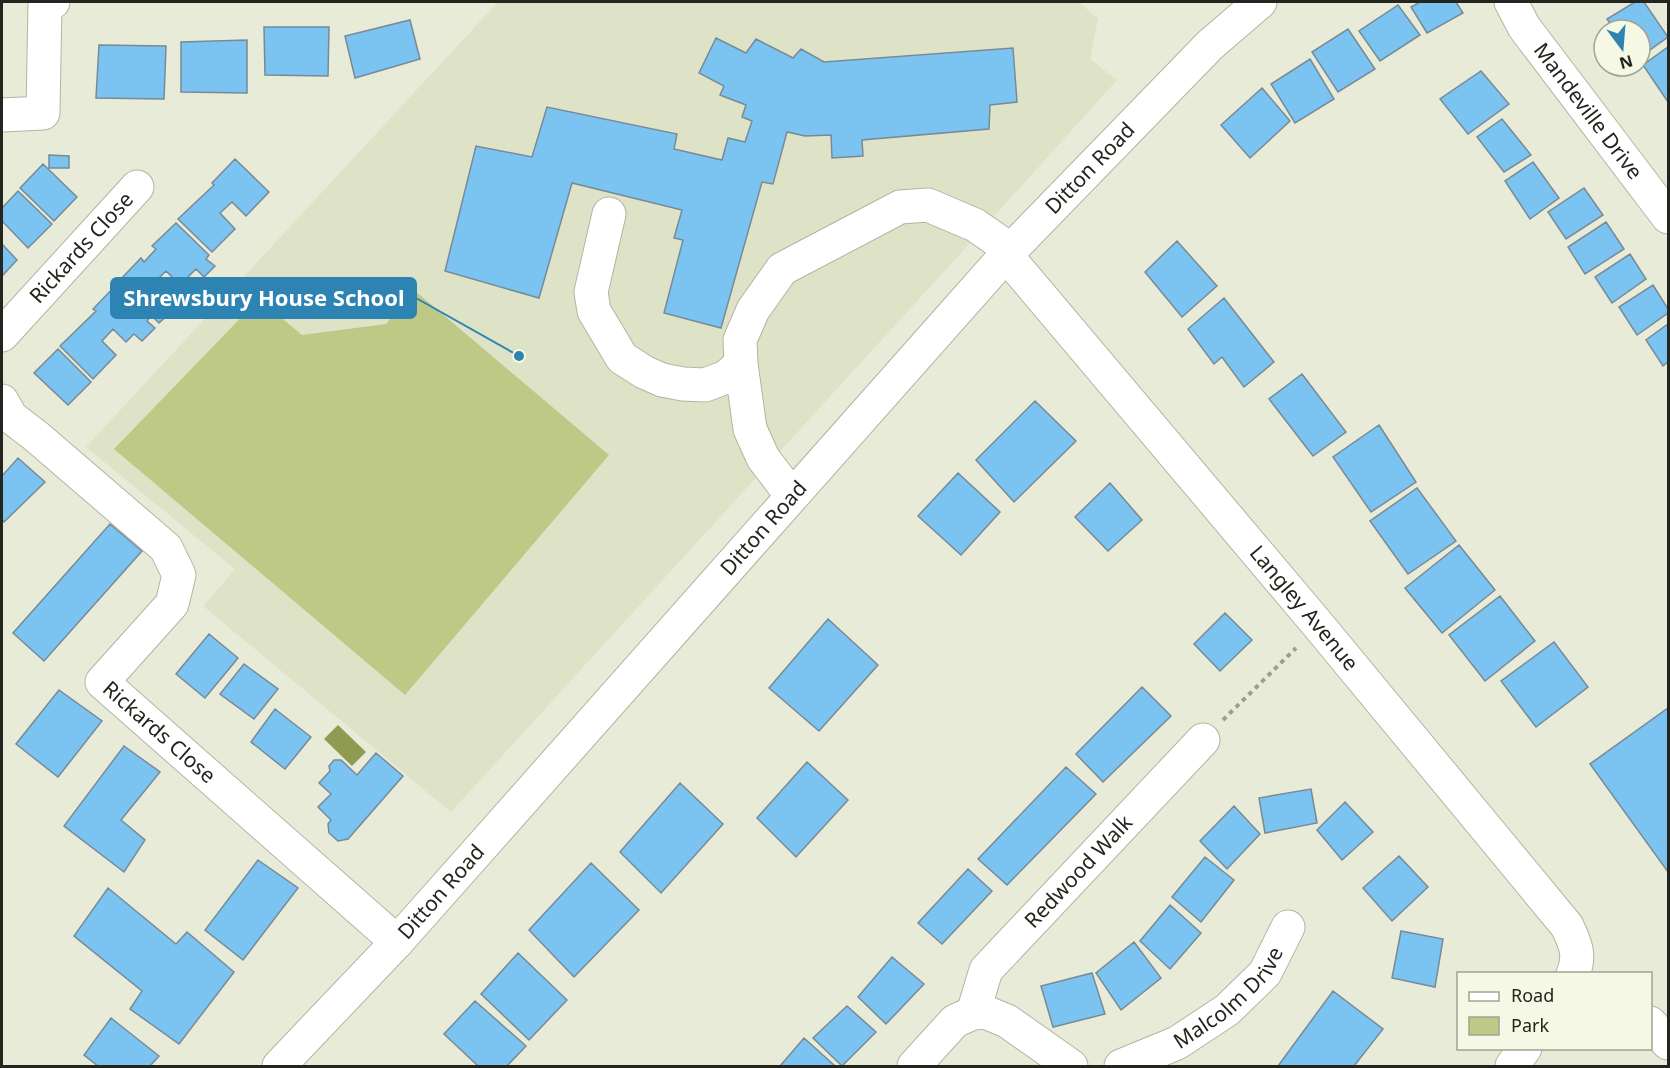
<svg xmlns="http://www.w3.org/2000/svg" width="1670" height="1068" viewBox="0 0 1670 1068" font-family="'Noto Sans',sans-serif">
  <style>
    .built { fill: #dee3c7 }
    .green { fill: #bec986 }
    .water { fill: #909b52 }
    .building { fill: #7bc3f1; stroke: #788a96; stroke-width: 1.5 }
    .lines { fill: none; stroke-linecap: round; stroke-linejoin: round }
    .minor-casing { stroke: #b2b5a2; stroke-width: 35 }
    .path { stroke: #9c9f90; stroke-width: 4; stroke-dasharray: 4.5 4.5; stroke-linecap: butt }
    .minor { stroke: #fff; stroke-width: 33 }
    .labels { text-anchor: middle; stroke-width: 6; stroke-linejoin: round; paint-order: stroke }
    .street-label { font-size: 21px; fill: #24251e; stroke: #f4f8e4 }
    .leader { fill: none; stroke: #2d83b2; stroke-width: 2 }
    .callout-dot { fill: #2d83b2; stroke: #f4f8e4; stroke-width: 2 }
    .callout { fill: #2d83b2; stroke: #2d83b2; stroke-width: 2 }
    .callout-label { font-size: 22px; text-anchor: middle; font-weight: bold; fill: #fff }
  </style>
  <rect width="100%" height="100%" fill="#e7ebd7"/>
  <path class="built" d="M498,2H1079L1098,19L1090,59L1117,80L950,265L451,812L203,606L235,569L86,447Z"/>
  <path class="green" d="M414,290L609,455L405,695L114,449L259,299L302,335L386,324Z"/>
  <path class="water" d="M338,725L366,752L352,766L324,739Z"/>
  <path class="building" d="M1420,2H1456L1463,13L1427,33L1411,7Z
    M1635,2H1644L1668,37L1640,57V30H1614L1607,19Z
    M1398,5L1420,35L1380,61L1359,31Z
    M410,20L420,59L355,78L345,36Z
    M264,27H329L328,76L265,75Z
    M1348,29L1375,69L1338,92L1312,52Z
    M716,38L746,53L756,39L793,58L801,49L824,62L1013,48L1017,102L990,105L989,129L862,140L863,156L832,158L831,135L805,136L787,132L773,184L762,182L721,328L664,313L683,240L674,238L682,210L572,183L539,298L445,271L476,146L532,157L547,107L677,134L674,149L722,160L728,138L745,142L752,121L742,117L746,105L720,95L724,86L699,73Z
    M247,40V93L181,92V42Z
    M99,45L166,46L164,99L96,98Z
    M1668,47V102L1643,65Z
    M1310,59L1334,99L1295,123L1271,84Z
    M1481,71L1509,104L1468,134L1440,99Z
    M1262,88L1290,121L1250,158L1221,125Z
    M1502,119L1531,155L1504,172L1477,137Z
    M49,155L69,156V168H49Z
    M235,159L269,192L246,216L232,202L220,213L235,229L212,252L178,219L214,185L212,183Z
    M1533,162L1559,198L1530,219L1505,181Z
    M43,164L77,197L54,221L20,188Z
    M1584,188L1603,215L1566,239L1548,212Z
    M18,191L52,224L28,248L2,221V208Z
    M1606,222L1624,249L1585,274L1568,247Z
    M176,223L209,255L206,259L215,266L204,277L196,269L180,285L166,271L160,277L175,291L162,304L171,312L159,323L118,282L141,258L144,262L156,249L152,246Z
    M1177,241L1217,286L1182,317L1145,272Z
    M2,244L17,260L2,276Z
    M1630,254L1646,279L1612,303L1595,277Z
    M116,285L149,318L147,321L155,328L142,341L134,334L126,342L113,329L102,341L116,355L93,379L60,346L96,311L93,309Z
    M1653,285L1668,309V313L1637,335L1619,307Z
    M1224,298L1274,362L1244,387L1222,357L1214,364L1188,329Z
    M1668,324V362L1663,366L1646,340Z
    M58,349L91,382L68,405L34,373Z
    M1302,374L1346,432L1313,456L1269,399Z
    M1035,401L1076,441L1014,502L976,460Z
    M1379,425L1416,482L1371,512L1333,457Z
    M18,458L45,482L4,522L2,520V476Z
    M958,473L1000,512L961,555L918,516Z
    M1110,483L1142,520L1108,551L1075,517Z
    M1417,488L1456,541L1408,574L1370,521Z
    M110,524L142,551L44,661L13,633Z
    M1459,545L1495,590L1442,633L1405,588Z
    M1500,596L1535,641L1485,681L1449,635Z
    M1225,613L1252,640L1220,671L1194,644Z
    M828,619L878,665L819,731L769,688Z
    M209,634L238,658L205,698L176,674Z
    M1554,642L1588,687L1536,727L1501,681Z
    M244,664L278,689L254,719L220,694Z
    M1142,687L1171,716L1103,782L1076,754Z
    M59,690L102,721L58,777L16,744Z
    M1668,708V872L1590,764Z
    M275,709L311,737L285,769L251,742Z
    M124,746L160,772L121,820L145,840L124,872L64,826Z
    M376,753L403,776L348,839L338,841L329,833L328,824L331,820L318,807L331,794L319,783L330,771L329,766L334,760H341L357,775Z
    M807,762L848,800L796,857L757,818Z
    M1066,767L1096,794L1007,885L978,859Z
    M680,783L723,824L661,893L620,852Z
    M1311,789L1317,823L1265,833L1259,798Z
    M1345,802L1373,832L1342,860L1317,830Z
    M1234,806L1260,834L1227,869L1200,841Z
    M1399,856L1428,887L1392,921L1363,888Z
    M1205,857L1234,880L1201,922L1172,897Z
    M258,860L298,888L243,960L205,930Z
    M591,863L639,910L574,977L529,930Z
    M968,869L992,891L942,944L918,923Z
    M108,888L176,944L187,932L234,972L179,1044L130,1009L142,991L74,936Z
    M1170,905L1201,933L1170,969L1140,941Z
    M1401,931L1443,939L1435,987L1392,978Z
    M1134,942L1161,978L1121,1010L1096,973Z
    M518,953L567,1000L529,1040L481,994Z
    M892,957L924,984L886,1024L858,997Z
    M1092,973L1105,1014L1053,1027L1041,986Z
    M1333,991L1383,1029L1354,1066H1278Z
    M475,1001L526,1046L507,1066H475L477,1065L444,1034Z
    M847,1006L876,1032L842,1066L813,1038Z
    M111,1018L159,1056L150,1066H98L84,1055Z
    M804,1038L834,1065L833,1066H780Z"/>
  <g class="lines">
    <defs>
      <g id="minor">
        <path id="s1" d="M1511,2L1524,27L1668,217"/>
        <path d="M2,115L43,113L45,2H53"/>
        <path d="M609,214L591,292L594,311L622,358L644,372L662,380L683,384L705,385L726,377L741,364"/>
        <path id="s2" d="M1006,255L1319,626L1567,926C1575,943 1581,955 1573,974"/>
        <path id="s3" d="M2,335L137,187"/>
        <path id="s4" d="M2,401L11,417L37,437L166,548L179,575L172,604L102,682L397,942"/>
        <path d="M792,496L763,458L750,429L741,364L740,340L753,310L782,269L900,207L928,205L975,225L1011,250"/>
        <path id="s5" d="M973,1013L986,970L1203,740"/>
        <path d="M1650,1023L1668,1043"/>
        <path id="s6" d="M279,1066L397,942L1006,255L1210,45L1260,2"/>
        <path d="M914,1066L955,1021L973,1013L985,1012L1007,1021L1071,1066"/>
        <path id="s7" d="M1121,1066L1177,1043L1227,1010L1265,973L1288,927"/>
        <path d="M1512,1066L1525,1048"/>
      </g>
    </defs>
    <use href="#minor" class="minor-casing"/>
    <path class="path" d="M1223,720L1296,648"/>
    <use href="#minor" class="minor"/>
  </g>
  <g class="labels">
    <g class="street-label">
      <text dy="7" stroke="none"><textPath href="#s1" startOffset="134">Mandeville Drive</textPath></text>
      <text dy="7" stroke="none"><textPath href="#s6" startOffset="1210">Ditton Road</textPath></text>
      <text dy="7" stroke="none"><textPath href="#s3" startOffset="118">Rickards Close</textPath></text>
      <text dy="7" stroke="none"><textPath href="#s6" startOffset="724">Ditton Road</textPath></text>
      <text dy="7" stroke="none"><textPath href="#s2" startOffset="462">Langley Avenue</textPath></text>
      <text dy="7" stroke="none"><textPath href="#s4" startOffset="462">Rickards Close</textPath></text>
      <text dy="7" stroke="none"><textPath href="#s5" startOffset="180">Redwood Walk</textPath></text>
      <text dy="7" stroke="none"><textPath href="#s6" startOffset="238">Ditton Road</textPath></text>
      <text dy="7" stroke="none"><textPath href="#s7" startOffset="130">Malcolm Drive</textPath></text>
    </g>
  </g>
  <path class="leader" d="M519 356L416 298"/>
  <circle class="callout-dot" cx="519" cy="356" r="6"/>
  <rect class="callout" x="111" y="278" width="305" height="40" rx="6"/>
  <g class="callout-label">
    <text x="264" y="306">Shrewsbury House School</text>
  </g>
  <rect width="1670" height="1068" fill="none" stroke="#24251e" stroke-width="6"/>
  <rect x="1457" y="972" width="195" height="78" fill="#f4f8e4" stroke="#a1a495" stroke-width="1.5"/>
  <rect x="1469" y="992" width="30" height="9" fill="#ffffff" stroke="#a1a495" stroke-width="1.5"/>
  <text x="1511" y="1002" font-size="18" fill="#24251e">Road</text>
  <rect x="1469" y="1017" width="30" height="18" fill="#bec986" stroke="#a1a495" stroke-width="1.5"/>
  <text x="1511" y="1032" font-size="18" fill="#24251e">Park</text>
  <g transform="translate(1622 48) rotate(164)"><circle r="28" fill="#f4f8e4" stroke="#a1a495" stroke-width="1.5"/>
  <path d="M0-4.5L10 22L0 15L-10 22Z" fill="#2d83b2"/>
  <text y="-9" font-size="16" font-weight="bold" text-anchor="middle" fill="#24251e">N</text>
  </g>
</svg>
